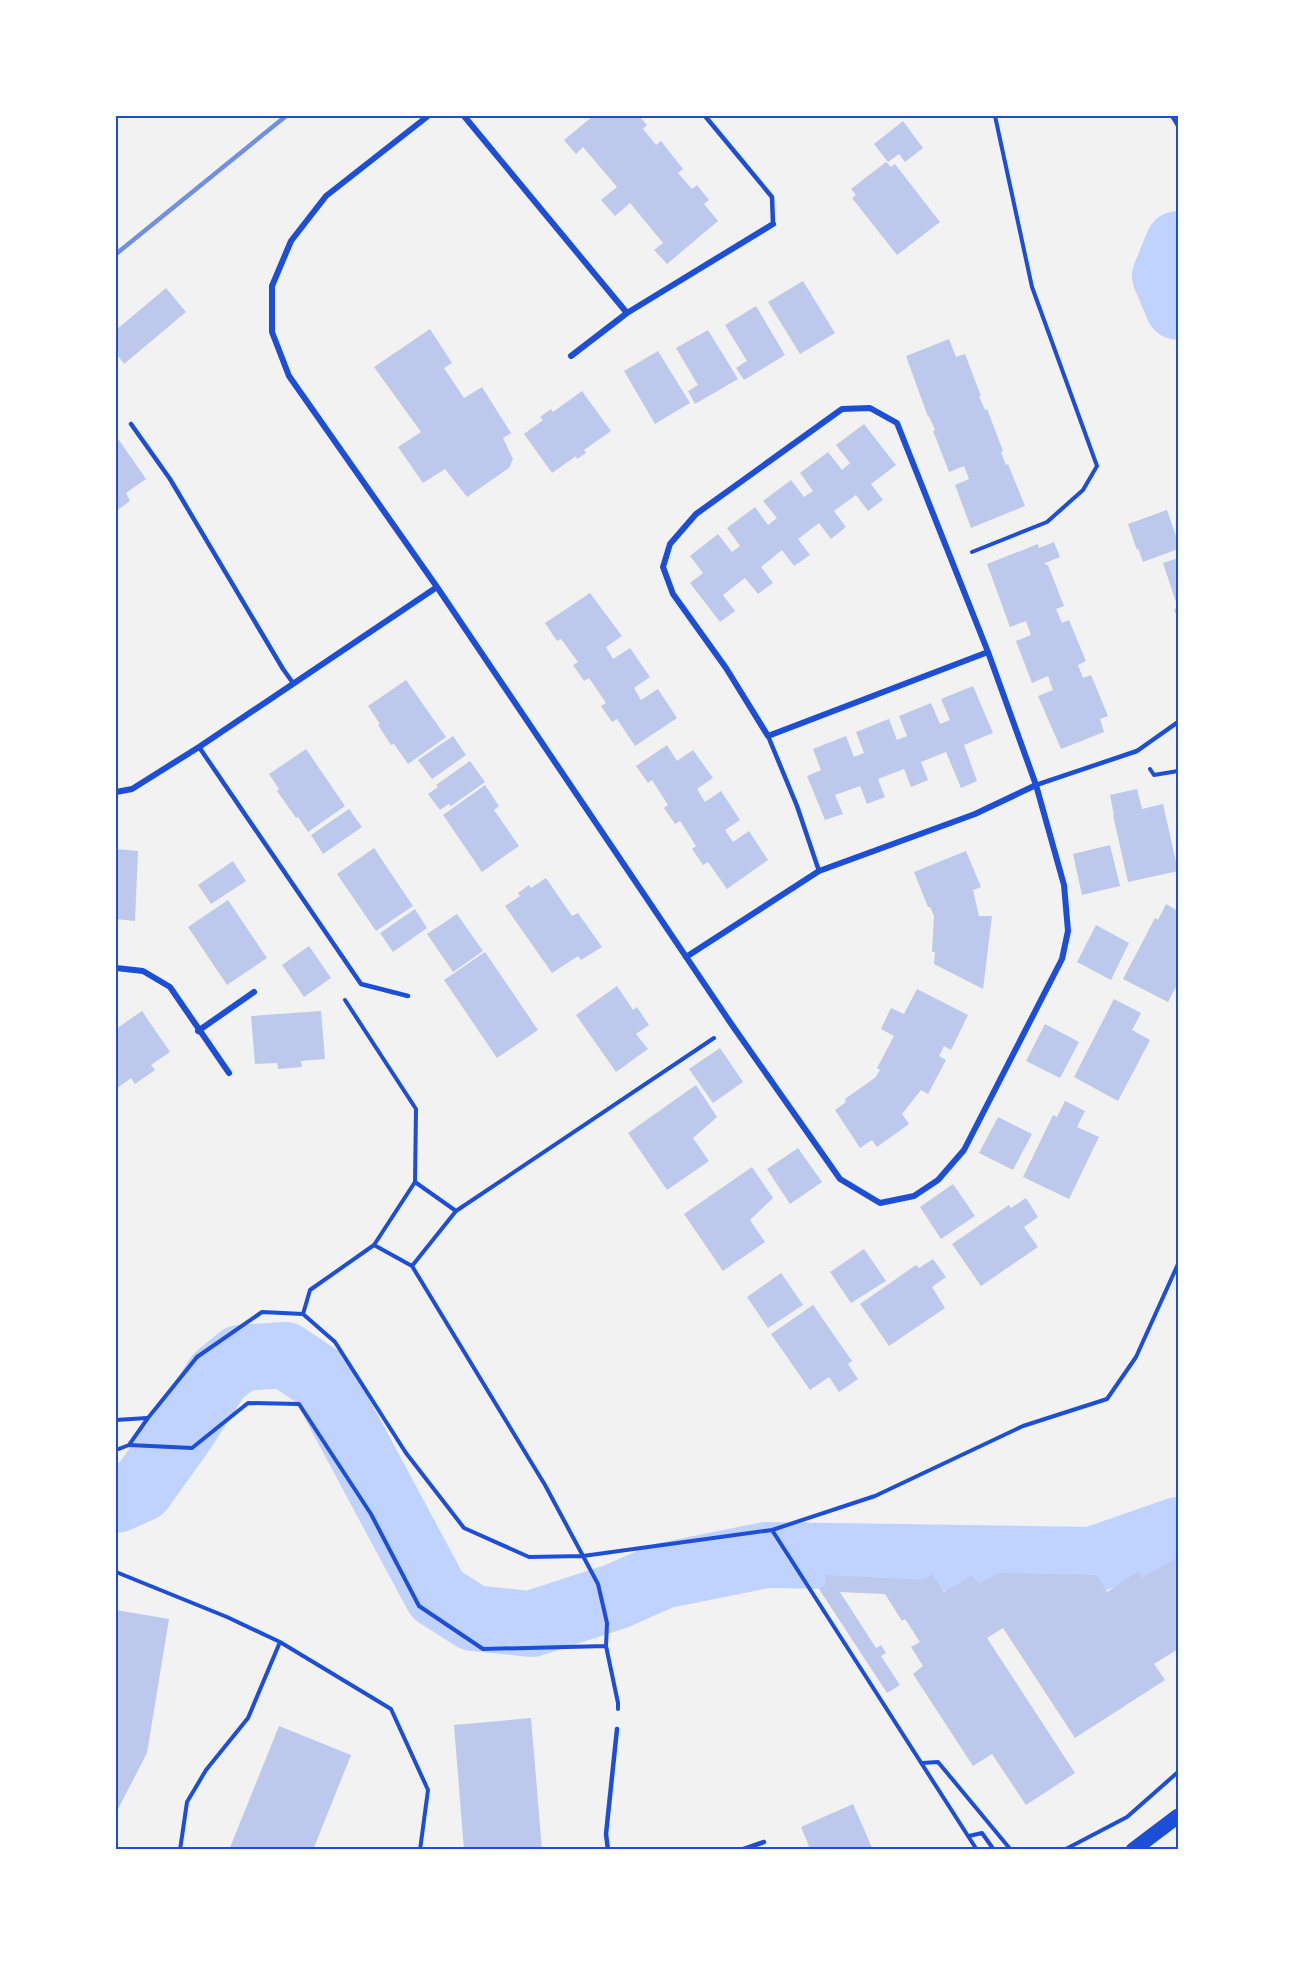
<svg xmlns="http://www.w3.org/2000/svg" width="1294" height="1965" viewBox="0 0 1294 1965" font-family="'Playfair Display',serif">
  <style>
    .lines { fill: none; stroke-linecap: round; stroke-linejoin: round }
    .river { stroke: #bfd3fe; stroke-width: 66 }
    .building { fill: #bdc9ec }
    .path { stroke: #1d4ed8; stroke-width: 4 }
    .service { stroke: #1d4ed8; stroke-width: 4.5 }
    .minor { stroke: #1d4ed8; stroke-width: 6 }
    .primary { stroke: #1d4ed8; stroke-width: 15 }
    .rail { stroke: #7290e2; stroke-width: 4.5 }
    .neatline { fill: none; stroke: #1d4ed8; stroke-width: 2 }
  </style>
  <rect width="100%" height="100%" fill="#f2f2f2"/>
  <g class="lines">
    <path class="river" d="M1178,244L1165,276L1178,307
      M116,1500L141,1489L184,1429L218,1376L240,1358L285,1355L321,1379L437,1595L473,1618L531,1624L617,1596L662,1576L766,1555L1092,1560L1178,1530"/>
  </g>
  <path class="building" d="M593,116H639L647,125L643,129L656,145L661,141L683,169L678,173L692,189L697,185L709,200L704,204L718,221L667,264L654,250L663,243L630,203L615,216L601,200L617,187L583,147L576,154L564,140Z
    M903,121L923,148L905,162L899,154L888,162L874,144Z
    M886,162L891,167L895,164L940,222L897,255L852,198L856,195L851,189Z
    M803,281L835,333L800,354L768,302Z
    M166,288L186,312L124,364L116,353V330Z
    M756,306L785,355L744,380L736,368L747,361L725,325Z
    M430,329L452,363L444,368L464,398L482,387L511,433L503,438L513,459L509,468L467,497L445,469L423,483L398,447L421,432L374,367Z
    M708,330L738,379L695,404L688,391L698,385L676,348Z
    M949,339L956,357L965,354L981,396H979L985,410L987,409L1003,451L1001,452L1006,465L1008,464L1025,506L971,528L955,485L969,479L964,466L949,472L933,431L935,430L929,416L928,417L906,356Z
    M658,351L690,403L655,424L624,371Z
    M582,391L611,431L584,450L586,453L577,459L576,456L552,473L524,434L543,420L540,417L551,409L553,412Z
    M864,424L896,465L871,484L883,500L868,511L856,495L834,511L846,527L831,539L819,523L798,539L810,555L794,566L782,550L761,567L773,583L758,594L745,578L723,595L735,611L720,622L690,583L703,573L690,556L718,534L732,552L740,546L727,528L755,507L768,525L777,518L763,501L791,480L804,497L813,491L800,473L828,452L842,470L850,463L836,445Z
    M119,440L146,479L126,493L130,501L116,511V442Z
    M1167,510L1178,542V549L1143,562L1138,548L1137,550L1128,524Z
    M1054,542L1060,557L1045,563L1046,565H1048L1064,606L1056,609L1062,623L1069,620L1086,661L1078,665L1083,678L1091,675L1108,716L1100,719L1104,732L1061,749L1038,696L1053,690L1048,676L1032,683L1016,641L1031,635L1026,621L1010,627L987,564L1038,544L1039,548Z
    M1178,558V621L1174,609L1178,608L1163,563Z
    M590,593L622,636L606,647L613,659L630,648L650,677L634,688L641,700L658,689L677,718L635,746L617,719L612,722L601,706L606,703L589,678L584,681L573,665L578,662L561,639L557,641L545,623Z
    M406,680L446,737L408,764L394,744L391,745L378,725L380,724L368,706Z
    M973,686L993,733L964,745L977,781L961,788L946,752L921,762L928,780L911,787L904,769L878,779L885,797L867,804L860,786L835,795L843,814L825,820L807,776L821,770L813,749L846,736L854,757L864,753L856,732L889,719L897,740L907,736L899,716L931,703L940,724L950,720L941,699Z
    M453,736L466,755L432,779L418,760Z
    M667,745L677,761L693,750L713,778L697,789L705,802L721,791L740,820L725,830L733,842L749,831L768,860L727,889L708,862L703,865L692,849L696,846L680,821L675,824L664,808L668,805L652,780L648,783L636,766Z
    M306,749L345,806L308,832L298,817L296,818L277,791L279,789L269,774Z
    M470,761L485,782L451,806L449,804L440,810L428,794L438,787L436,785Z
    M485,785L499,806L494,810L519,846L482,872L443,815Z
    M1137,789L1142,809L1163,804L1178,871L1128,882L1113,815H1114L1110,795Z
    M349,809L362,827L323,854L311,835Z
    M1110,845L1120,886L1082,895L1073,854Z
    M374,848L413,906L376,931L337,874Z
    M116,849L138,851L135,921L116,919Z
    M966,851L981,887L973,890L979,916H992L983,989L934,964L935,952H932L934,916L930,907H928L914,872Z
    M233,861L246,881L211,904L198,885Z
    M546,878L572,916L578,913L602,947L581,960L578,956L552,973L505,906L520,896L518,893L529,885L531,888Z
    M228,900L267,958L227,985L188,927Z
    M1166,904L1178,911V983L1168,1002L1123,979L1155,918L1158,920Z
    M415,909L427,928L393,952L380,933Z
    M457,914L483,951L453,972L427,934Z
    M1096,925L1129,943L1111,980L1077,962Z
    M309,946L331,978L304,997L282,965Z
    M485,952L538,1030L497,1058L444,980Z
    M617,986L633,1010L637,1007L649,1025L636,1034L648,1049L616,1072L576,1015Z
    M917,989L968,1015L951,1050L944,1046L939,1056L946,1060L928,1094L921,1090L902,1114L909,1124L877,1147L872,1140L860,1148L835,1110L846,1102L845,1099L876,1077L880,1070L877,1068L894,1036L881,1029L891,1008L904,1014Z
    M1114,999L1141,1013L1132,1030L1150,1040L1118,1101L1074,1077Z
    M142,1011L170,1052L151,1065L155,1070L135,1084L131,1078L116,1089V1029Z
    M321,1011L325,1059L301,1061L302,1067L278,1069L277,1063L255,1064L251,1016Z
    M1045,1024L1079,1042L1060,1078L1026,1061Z
    M720,1048L743,1082L713,1103L689,1069Z
    M696,1085L717,1117L693,1138L709,1161L667,1190L628,1133Z
    M1065,1101L1085,1111L1077,1127L1099,1137L1069,1199L1023,1177L1053,1115L1057,1117Z
    M998,1117L1032,1134L1013,1170L979,1153Z
    M798,1148L822,1182L790,1204L767,1169Z
    M752,1167L773,1198L750,1220L765,1242L723,1271L684,1214Z
    M953,1184L975,1216L941,1239L920,1207Z
    M1026,1198L1038,1217L1024,1227L1038,1247L981,1286L952,1244L1009,1205L1011,1208Z
    M864,1249L886,1281L851,1303L830,1272Z
    M933,1259L946,1277L932,1287L945,1308L889,1346L860,1304L916,1265L919,1268Z
    M781,1273L803,1305L768,1328L747,1297Z
    M813,1305L852,1361L848,1364L858,1379L839,1392L829,1377L810,1390L771,1334Z
    M1178,1557V1649L1154,1664L1165,1680L1075,1738L1003,1628L987,1638L1075,1773L1026,1805L992,1754L973,1766L913,1674L923,1666L911,1647L920,1642L905,1619L902,1621L885,1594L840,1592L876,1648L881,1645L886,1653L881,1656L900,1685L887,1693L819,1589L825,1585L826,1575L924,1580L932,1574L944,1592L972,1575L979,1584L998,1573L1097,1575L1107,1592L1139,1571L1142,1578Z
    M116,1610L169,1619L147,1753L116,1813Z
    M531,1718L542,1850H464L454,1725Z
    M279,1726L351,1755L313,1850H229Z
    M853,1804L873,1850H801L809,1846L801,1827Z"/>
  <g class="lines">
    <path class="path" d="M1172,116L1178,126
      M972,552L1047,522L1083,490L1097,466L1032,287L995,116
      M1150,769L1154,775L1178,771
      M415,1182L456,1211
      M374,1245L412,1266L545,1485L598,1584L607,1623L606,1646L618,1703V1709
      M412,1266L456,1211L714,1038
      M303,1314L310,1290L374,1245L415,1182L416,1109L345,1000
      M116,1420L147,1418
      M129,1445L192,1448L248,1403L299,1404L371,1514L419,1606L483,1649L606,1646
      M116,1450L129,1445L148,1418L197,1357L262,1312L303,1314L335,1342L406,1453L464,1528L529,1557L583,1556L772,1530L875,1496L1023,1426L1107,1399L1136,1357L1178,1264
      M772,1530L977,1850
      M116,1572L227,1617L280,1642L391,1709L428,1790L420,1850
      M922,1763L938,1762L1011,1850
      M969,1836L982,1833L994,1850
      M180,1850L187,1802L206,1770L248,1718L280,1642
      M1064,1850L1127,1817L1178,1772"/>
    <path class="service" d="M705,116L772,197L773,224
      M131,424L170,479L283,669L293,683
      M768,736L797,806L819,871
      M199,747L361,984L408,996
      M1036,785L1137,751L1178,722
      M608,1850L606,1834L617,1729
      M741,1850L764,1842"/>
    <path class="minor" d="M428,116L326,196L291,241L272,286V332L289,376L437,587L732,1025L840,1179L880,1203L914,1196L938,1180L964,1150L1062,959L1068,931L1064,885L1036,785L988,652L897,423L870,408L842,409L696,514L670,544L663,567L673,594L726,668L768,736L988,652
      M464,116L627,313
      M571,356L627,313L773,224
      M116,792L132,789L199,747L437,587
      M686,957L819,871L975,814L1036,785
      M116,968L143,971L170,987L229,1073
      M198,1031L254,992"/>
    <path class="primary" d="M1133,1850L1178,1816"/>
    <path class="rail" d="M116,254L286,116"/>
  </g>
  <rect width="1294" height="1965" fill="none" stroke="#ffffff" stroke-width="234"/>
  <rect x="117" y="117" width="1060" height="1731" class="neatline"/>
</svg>
